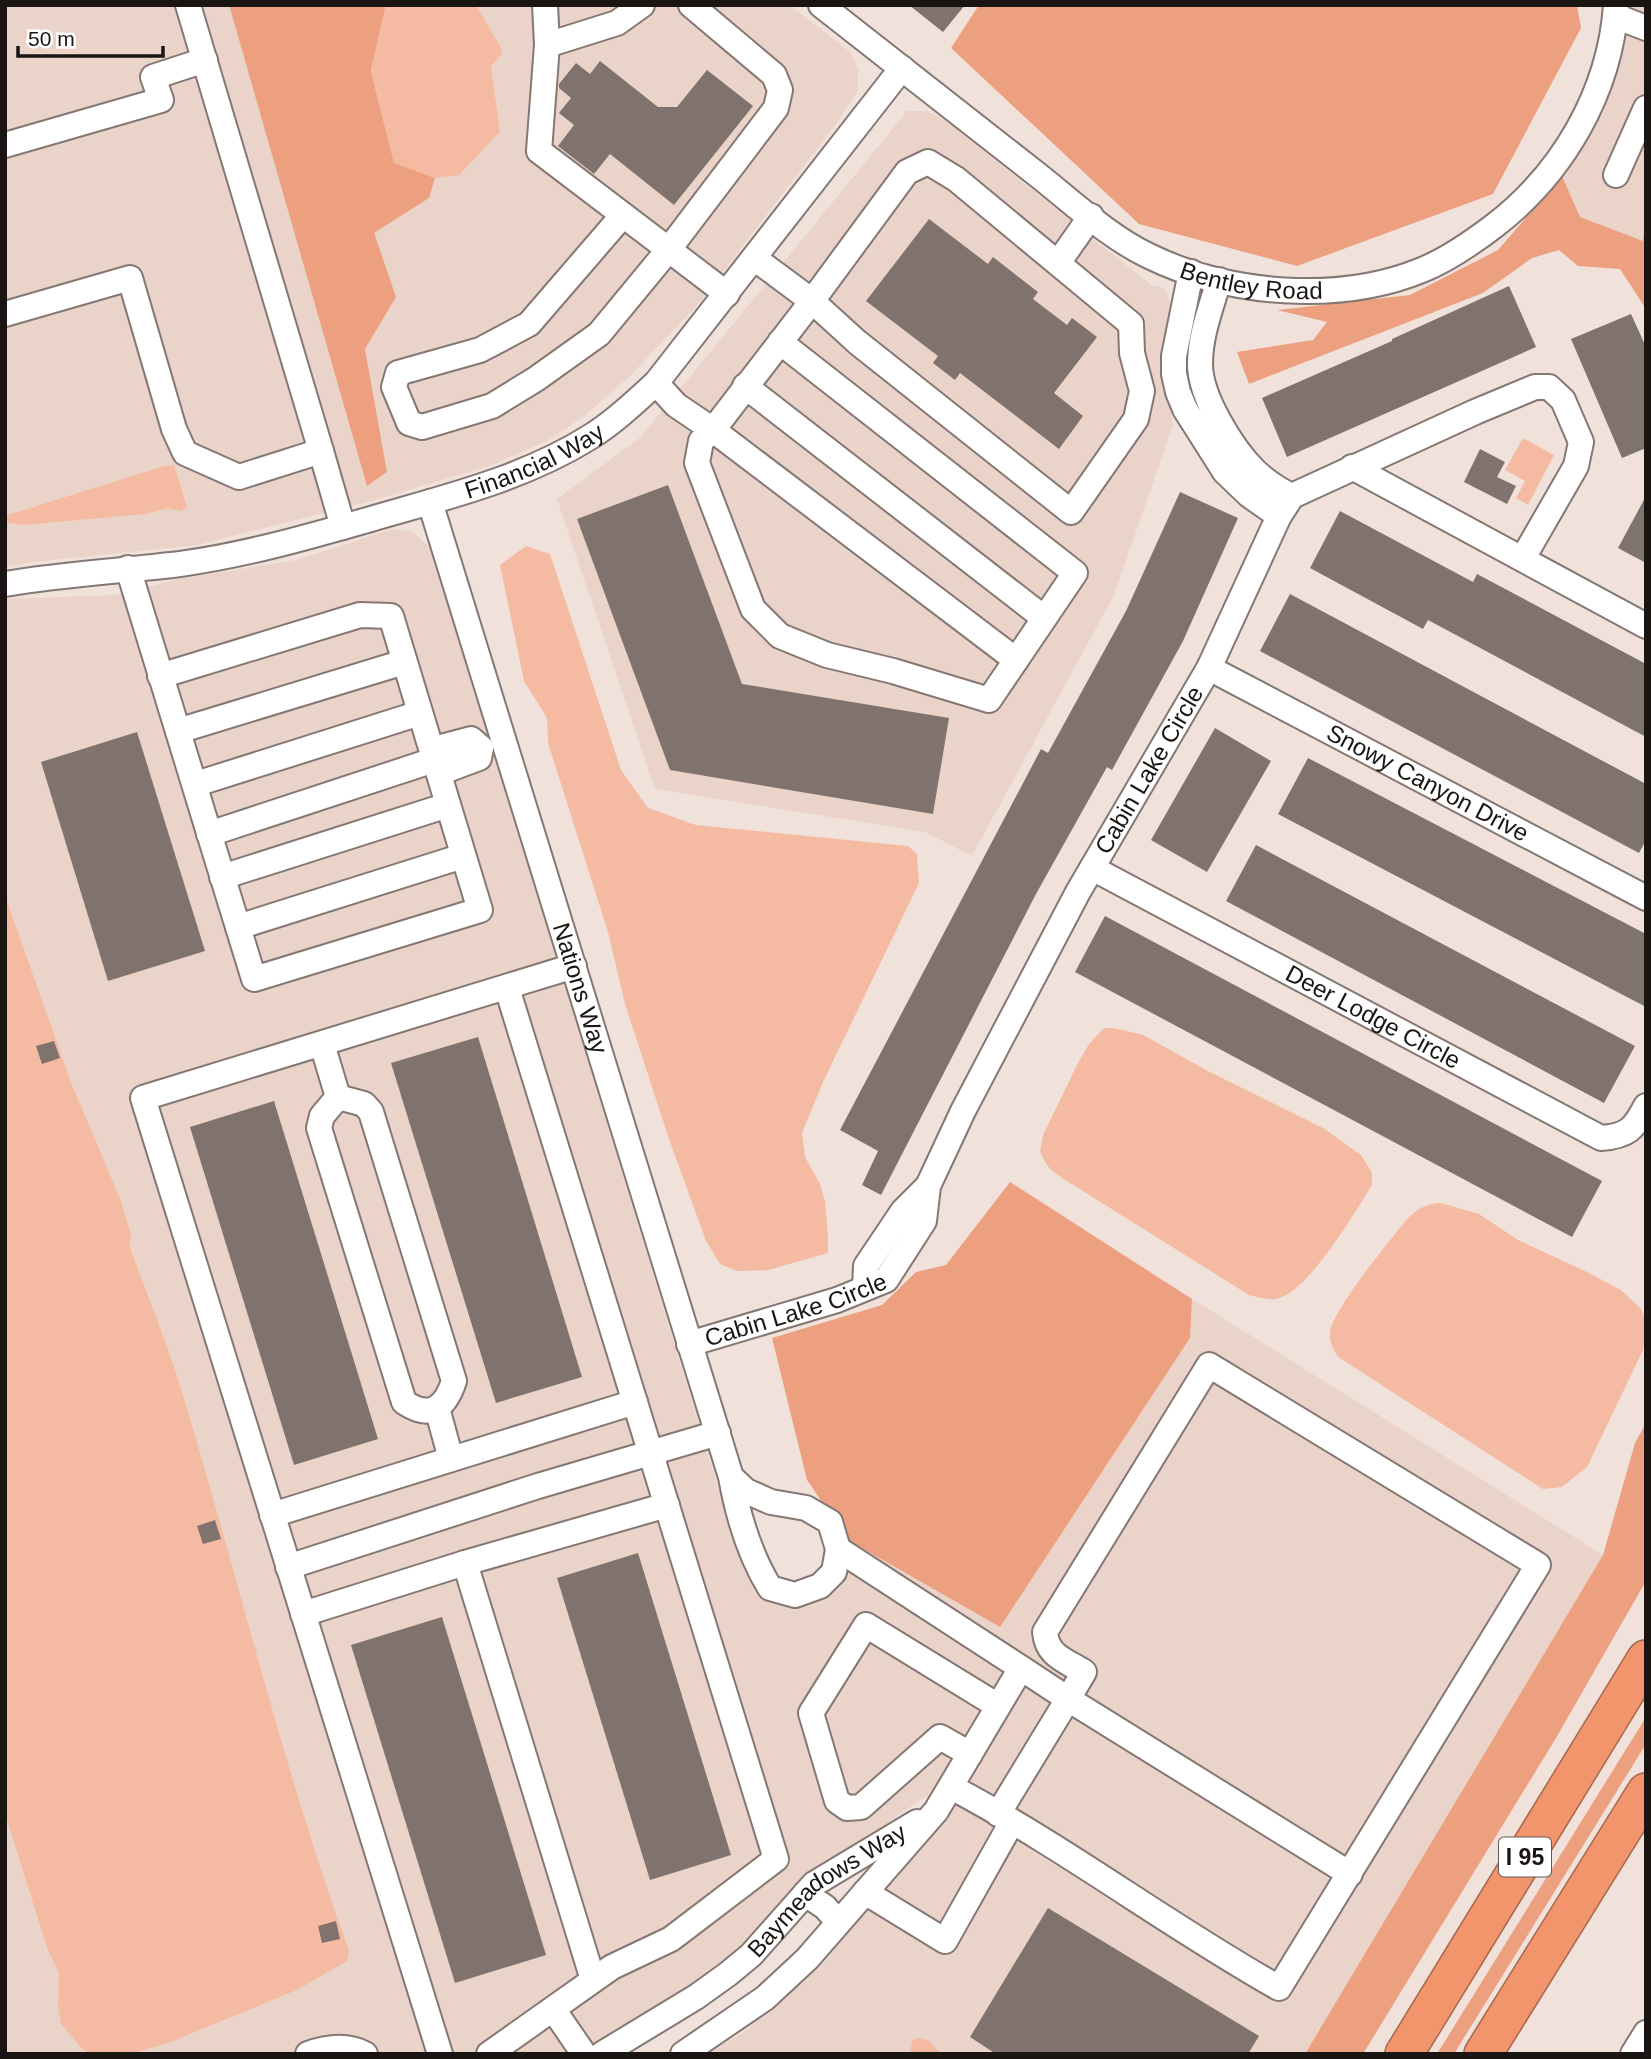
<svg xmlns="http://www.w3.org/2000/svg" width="1651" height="2059" viewBox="0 0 1651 2059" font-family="Helvetica,sans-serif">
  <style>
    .built { fill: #ead3c9 }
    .green { fill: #eda080 }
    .water { fill: #f5bba2 }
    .building { fill: #80736d }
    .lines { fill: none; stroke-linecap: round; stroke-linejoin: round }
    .minor-casing { stroke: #857772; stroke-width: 28 }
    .highway-casing { stroke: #a6684c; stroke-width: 40 }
    .minor { stroke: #fff; stroke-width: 24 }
    .highway { stroke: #f2946c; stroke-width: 37 }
    .labels { text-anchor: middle; stroke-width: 7; stroke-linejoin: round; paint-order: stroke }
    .shield { fill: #fff; stroke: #5f5b59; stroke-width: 2 }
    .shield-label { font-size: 23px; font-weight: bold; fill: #1a1512 }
    .street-label { font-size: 24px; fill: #1a1512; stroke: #fff }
  </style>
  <rect width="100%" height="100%" fill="#f1e1db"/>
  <path class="built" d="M5,5H229L367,486L387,472L365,348L395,297L373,233L429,198L435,178L459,175L500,132L491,66L502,54V49L476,5H790L850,52L858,69V90L836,124L700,302L630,376L583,417L547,441L492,465L371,501L197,545L33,562L5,567Z
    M1628,5H1646V211L1643,241L1579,217L1562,176L1603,114L1627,37Z
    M907,111H927L946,121L1151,285L1164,288L1172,306L1164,369L1173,425L1114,595L972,856L925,832L655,789L557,499L641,437Z
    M392,529L411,531L431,548L740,1559L763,1594L824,1597L846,1577L848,1540L1000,1626L1190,1338L1192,1299L1603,1555L1305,2054H708L744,2032L817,1970L951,1807L926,1796L803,1882L752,1941L690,1992L582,2054H130L166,2044L297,1990L347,1961L270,1703L184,1399L130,1246L131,1235L72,1085L5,895V599L116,595L179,579L296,560Z
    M5,1814L48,1951L59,1973L58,2005L83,2050L90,2054H5Z"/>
  <path class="green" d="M229,5H386L371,71L394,162L435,178L429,198L374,233L396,297L365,349L387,472L367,486Z
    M979,5H1577L1581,28L1493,194L1297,266L1139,224L951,48Z
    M1562,176L1580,217L1643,241L1646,211V309L1620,269L1578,266L1559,250L1532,258L1483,293L1249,384L1237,352L1313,340L1327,322L1277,310L1410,295L1498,250Z
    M1010,1182L1192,1299L1190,1338L1000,1627L848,1540L807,1480L772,1338L882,1305L916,1272L946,1265Z
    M1646,1423V1581L1556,1738L1363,2054H1305L1603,1555L1635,1443Z
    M1646,1717V1744L1454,2054H1437Z"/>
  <path class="water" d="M386,5H476L502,49V54L491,66L500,132L459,175L435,178L394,163L371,71Z
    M1523,438L1554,455L1528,505L1516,498L1525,481L1505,470Z
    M174,465L187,507L180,511L168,508L145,514L23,525L8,523L5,516L164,466Z
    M526,546L550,554L621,770L648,808L696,825L908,846L917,854L919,883L823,1082L802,1133L805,1157L820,1184L825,1201L828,1235V1253L768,1270L737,1271L720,1264L706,1241L669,1139L625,1004L608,932L548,743L547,718L524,681L500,565Z
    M5,895L72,1085L121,1201L131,1235L130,1247C148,1298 170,1349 185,1402C240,1585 284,1771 349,1951L347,1961L297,1990L166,2044L130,2054H90L83,2050L61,2024L58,2005L59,1973L48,1951L5,1814Z
    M1104,1028H1114L1143,1035L1208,1071L1323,1128L1361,1155L1372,1173V1185C1355,1212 1308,1293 1276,1299C1267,1300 1258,1297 1249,1295L1062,1178L1050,1169L1044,1160L1040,1151L1043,1135L1077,1065L1089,1044Z
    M1441,1203L1479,1214L1518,1240L1587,1272L1621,1290L1641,1309L1646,1321L1643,1350L1587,1467L1562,1487L1543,1489L1338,1357C1333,1349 1329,1341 1330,1332C1333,1309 1389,1242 1406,1220C1417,1209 1425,1204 1441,1203Z
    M918,2038L928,2040L942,2054H909L913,2040Z"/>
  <path class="building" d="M909,5H965L943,32Z
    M600,61L658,107H677L707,70L753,106L674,205L610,154L594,174L558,146L574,125L559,113L571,98L559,88V84L576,63L590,74Z
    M929,219L988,264L993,257L1038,292L1033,299L1067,325L1072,318L1097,337L1054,393L1083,416L1059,449L960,373L955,380L933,363L938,356L866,301Z
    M1509,286L1536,347L1287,457L1262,398L1392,341V339Z
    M1631,314L1646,347V448L1622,458L1571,339Z
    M1480,449L1505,462L1497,477L1516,486L1507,504L1464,482Z
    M668,485L742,684L949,718L933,814L670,770L577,519Z
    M1180,492L1238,518L1183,641L1112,770L1107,767L1036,894L881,1195L862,1185L878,1151L840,1130L1041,749L1048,753L1126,611Z
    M1646,496V563L1618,548Z
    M1340,511L1473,582L1477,574L1646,664V737L1428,620L1423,629L1310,568Z
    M1290,594L1646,784V840L1639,853L1260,651Z
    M1215,728L1271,761L1207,872L1151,840Z
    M137,732L205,951L108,981L41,762Z
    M1308,758L1646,934V1007L1278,814Z
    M1256,845L1635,1046L1604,1103L1226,901Z
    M1105,916L1602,1181L1572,1237L1075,972Z
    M478,1037L582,1377L496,1403L391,1063Z
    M54,1041L60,1058L42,1064L36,1046Z
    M274,1101L378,1439L294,1465L190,1127Z
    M215,1520L221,1539L203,1544L197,1526Z
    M638,1553L731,1855L650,1880L557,1578Z
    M442,1617L546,1955L455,1983L351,1645Z
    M1048,1908L1259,2036L1248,2054H996L970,2037Z
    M336,1921L340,1939L322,1943L318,1926Z"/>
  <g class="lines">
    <defs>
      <g id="minor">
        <path d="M545,5L547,45"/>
        <path d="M642,5L617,23L547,45L539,151L727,294"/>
        <path id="s1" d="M821,5C892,60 963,116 1034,172C1070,200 1107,236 1149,256C1229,295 1339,304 1422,270C1447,260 1473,242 1494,226C1563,173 1610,92 1616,5"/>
        <path d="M1615,16L1646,28"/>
        <path d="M5,145L161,100L153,77L205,60"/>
        <path d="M1616,175L1646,108"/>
        <path d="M623,215L529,324L480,350L398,373L394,387L409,423L422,427L492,406L536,379L599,334L669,249L776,108L780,90L774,75L691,5"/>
        <path d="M754,258L812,301L907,172L928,162L956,179L1131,324L1132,353L1142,391L1136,419L1071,512L857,342L812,301L713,430L701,441L697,463L753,609L780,636L827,655L893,671L989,700L1075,573L780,342"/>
        <path d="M1058,263L1091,216"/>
        <path d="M1191,272L1174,356V374L1178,392L1185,409L1225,472L1249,495L1279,516"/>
        <path d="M1219,280C1211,308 1200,335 1200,364C1200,397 1233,450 1256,472C1267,482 1279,490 1292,496"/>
        <path d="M5,314L130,278L174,429L185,453L239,477L321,451L188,5"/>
        <path d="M656,383L676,405L713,430L1016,660"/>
        <path d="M745,386L1044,618"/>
        <path d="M321,451L343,527"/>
        <path d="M1352,467L1646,626"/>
        <path id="s2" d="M430,502L731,1477C738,1516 749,1554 770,1588L795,1595L820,1586L834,1572L838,1549L830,1522L806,1508L771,1502L746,1491L731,1477"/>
        <path d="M128,568C169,705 212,842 254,979L480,910L391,616L360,615L160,676"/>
        <path id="s3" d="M5,584C63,574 122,571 180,564C245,555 308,537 371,519C446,497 523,479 590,437C614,422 635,402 656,383L902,68"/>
        <path id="s4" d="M1209,668L1646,898"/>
        <path d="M178,731L404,662"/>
        <path d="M434,760L447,770L479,758L481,748"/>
        <path d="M196,784L420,713"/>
        <path d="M209,834L434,760L441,747L471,739L481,748"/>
        <path id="s5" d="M1092,868L1601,1138C1628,1136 1634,1129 1646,1106"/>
        <path d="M222,877L448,805"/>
        <path d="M238,927L463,856"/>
        <path d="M322,1044L338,1097L364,1104L371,1112L454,1381C445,1408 430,1420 404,1402L319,1128L322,1116L338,1097"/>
        <path d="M865,1287L866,1266L903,1211L928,1186"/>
        <path id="s6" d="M689,1344L837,1300L886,1280L924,1221L928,1186L963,1111L1078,892L1209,668L1279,516L1292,496L1475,412L1535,387H1549L1563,400L1581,442L1576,466L1523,558"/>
        <path d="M437,1408L451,1459"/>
        <path d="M272,1515L635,1402"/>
        <path d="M465,1563L667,1505"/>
        <path d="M288,1567L538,1486L718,1433"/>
        <path d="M303,1614L465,1563L593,1980"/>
        <path d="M970,1754L940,1737L861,1807L847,1808L837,1801L811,1713L866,1625L998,1706"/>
        <path d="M951,1787C1065,1847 1167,1925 1279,1988L1538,1565L1209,1365L1045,1632C1047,1656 1065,1660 1084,1672L1068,1699L1350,1874"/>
        <path d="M998,1814L1068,1699L1021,1668"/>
        <path d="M865,1892L945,1941L1012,1822"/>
        <path d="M805,1894L825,1907L838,1922"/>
        <path d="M553,2009L584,2054"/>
        <path d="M308,2054C327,2047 348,2045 365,2054"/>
        <path d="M440,2054L143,1098L574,966"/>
        <path d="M489,2054L612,1967L671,1939L776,1859L507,988"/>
        <path id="s7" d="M602,2054L696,1997L728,1974L751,1955L814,1884L917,1822"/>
        <path d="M683,2054L765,1998L807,1959L936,1811L1021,1668L838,1549"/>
        <path d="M1633,2054L1646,2033"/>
      </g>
      <path id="highway" d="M1404,2054L1646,1659
        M1483,2054L1646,1792"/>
    </defs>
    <use href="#minor" class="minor-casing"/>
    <use href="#highway" class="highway-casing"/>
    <use href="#minor" class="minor"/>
    <use href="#highway" class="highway"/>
  </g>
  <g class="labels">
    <rect class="shield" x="1499" y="1837.5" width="52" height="39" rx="5"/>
    <g class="shield-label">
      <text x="1525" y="1865">I 95</text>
    </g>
    <g class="street-label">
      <text dy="8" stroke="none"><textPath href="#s1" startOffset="520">Bentley Road</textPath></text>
      <text dy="8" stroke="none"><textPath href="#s3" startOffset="546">Financial Way</textPath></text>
      <text dy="8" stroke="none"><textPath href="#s6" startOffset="784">Cabin Lake Circle</textPath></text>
      <text dy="8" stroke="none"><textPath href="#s4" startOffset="247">Snowy Canyon Drive</textPath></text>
      <text dy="8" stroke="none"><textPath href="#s2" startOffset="509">Nations Way</textPath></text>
      <text dy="8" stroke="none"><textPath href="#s5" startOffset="318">Deer Lodge Circle</textPath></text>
      <text dy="8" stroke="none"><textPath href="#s6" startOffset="112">Cabin Lake Circle</textPath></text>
      <text dy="8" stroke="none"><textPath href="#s7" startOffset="280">Baymeadows Way</textPath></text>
    </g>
  </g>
  <rect width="1651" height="2059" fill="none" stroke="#1a1512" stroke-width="14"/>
  <path d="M18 46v10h145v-10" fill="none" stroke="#1a1512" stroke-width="3.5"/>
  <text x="28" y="46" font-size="21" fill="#1a1512" stroke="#ffffff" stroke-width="5" paint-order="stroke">50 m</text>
</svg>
